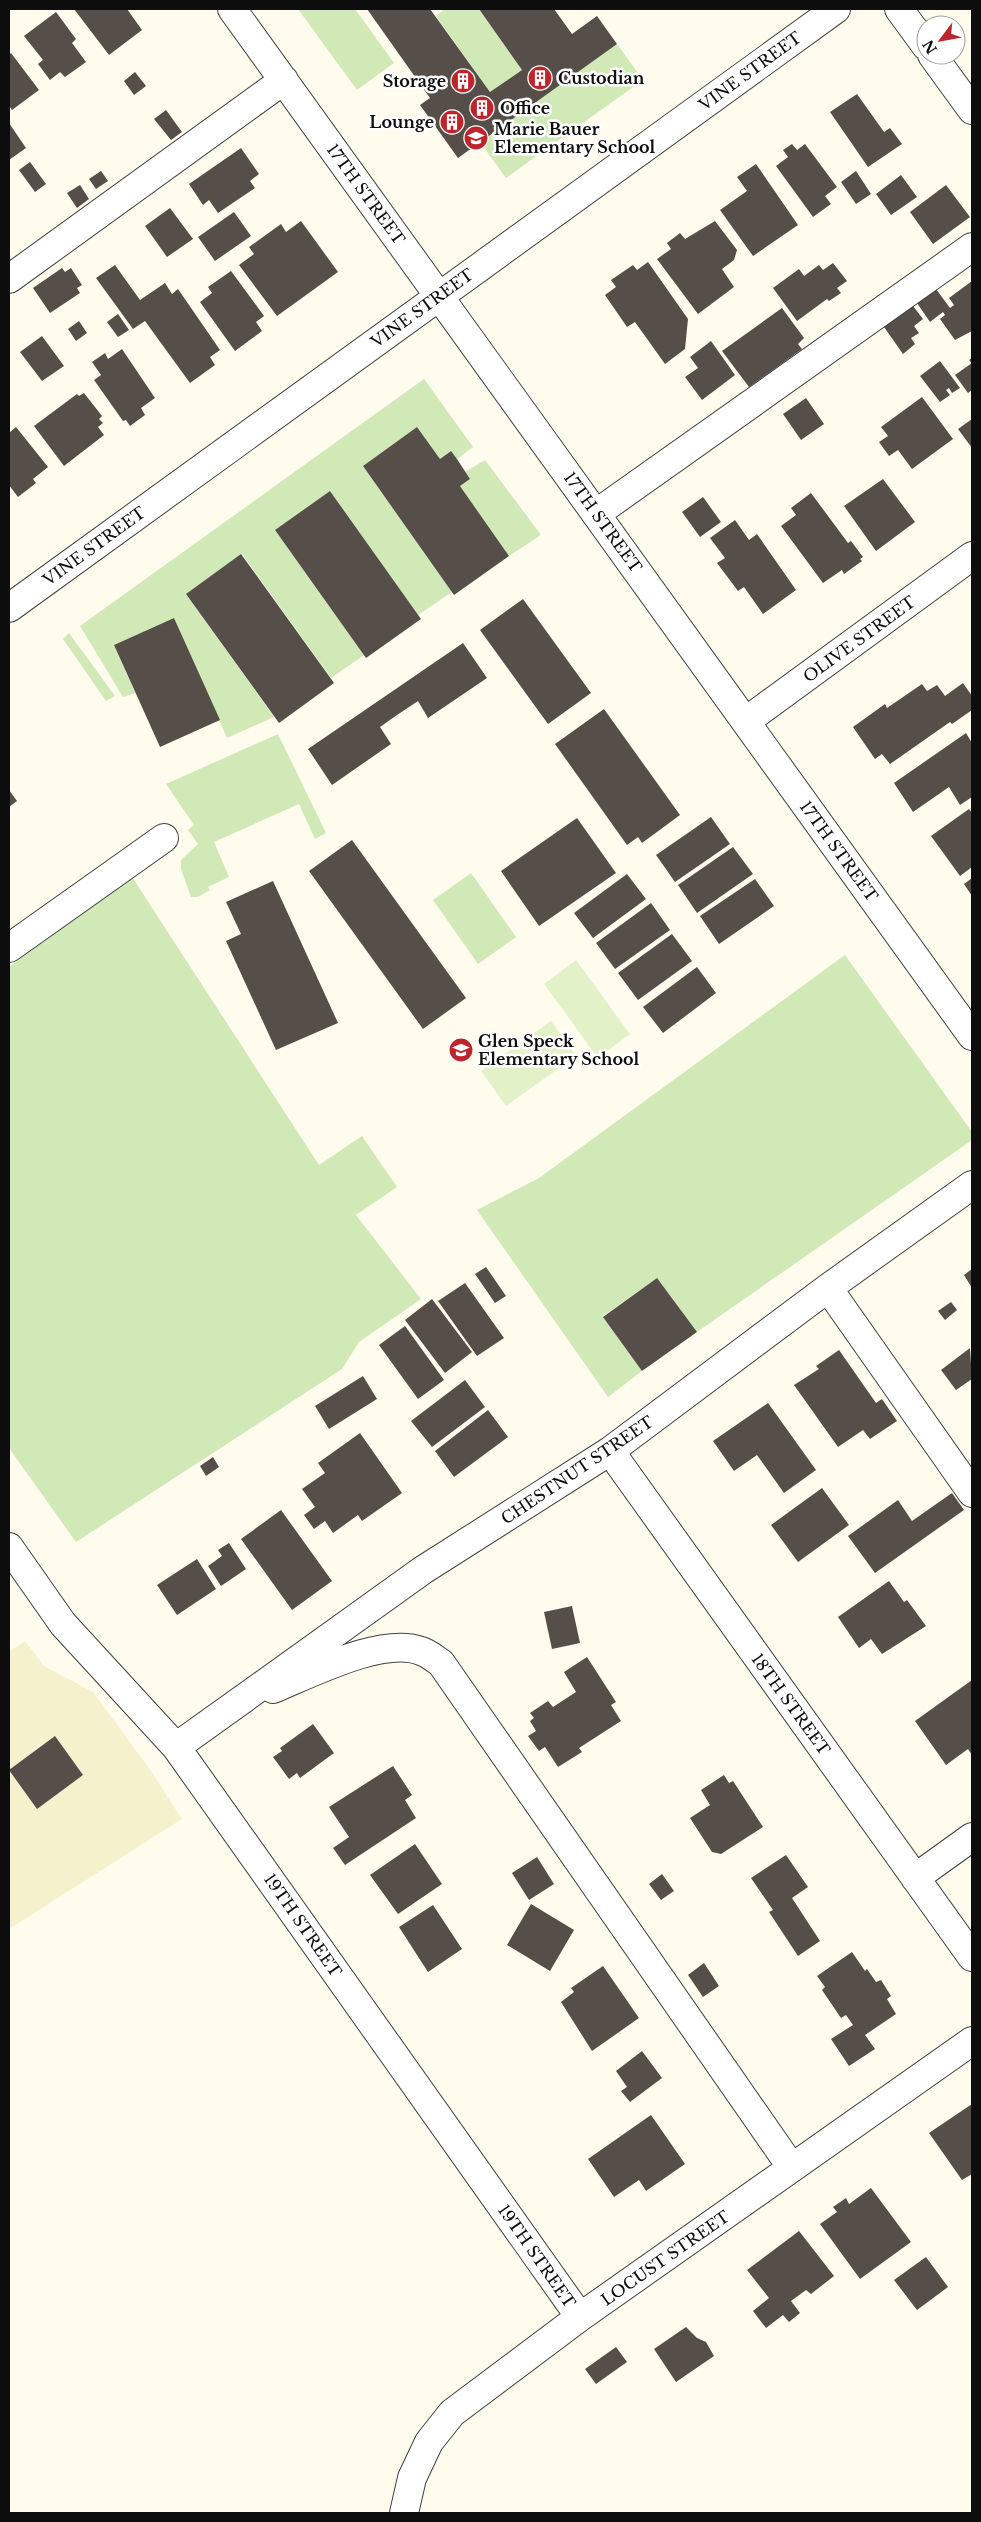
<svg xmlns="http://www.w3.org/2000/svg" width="981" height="2522" viewBox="0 0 981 2522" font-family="'Libre Baskerville',serif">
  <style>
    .farmland { fill: #f5f1cd }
    .green { fill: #d1e9b7 }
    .pitch { fill: #e3f1c9 }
    .building { fill: #564e49 }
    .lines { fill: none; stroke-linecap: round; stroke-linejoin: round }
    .minor-casing { stroke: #404040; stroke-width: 30 }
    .minor { stroke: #fff; stroke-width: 28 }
    .labels { text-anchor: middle; stroke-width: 5; stroke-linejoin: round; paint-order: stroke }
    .street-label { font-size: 16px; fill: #0d0d0d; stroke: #fff }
    .poi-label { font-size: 16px; font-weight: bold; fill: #0d0d0d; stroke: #fff; text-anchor: start }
  </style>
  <rect width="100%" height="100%" fill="#fffbed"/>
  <path class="farmland" d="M25,1641L44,1666L93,1692L148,1767L182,1819L9,1929V1652Z"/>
  <path class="green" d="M298,9H355L394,63L357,90Z
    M445,9H479L522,70L490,92L436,16Z
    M617,44L643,80L506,178L480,142Z
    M424,379L473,447L457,459L450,451L440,459L417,427L363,466L452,592L418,615L330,491L275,530L364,655L331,678L242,554L186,594L274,717L227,738L174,618L114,645L135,693L123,697L80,626Z
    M485,460L541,535L509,556L460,486L470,479L465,472Z
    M69,633L115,696L106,701L63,639Z
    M278,734L326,833L315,839L299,804L214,842L229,877L208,887L210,890L198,897H191L181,869V860L198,844L188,830L194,825L166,784Z
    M471,873L516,937L478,964L433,900Z
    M132,877L319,1165L362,1136L397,1187L356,1215L421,1299L359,1342L342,1369L76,1542L9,1448V967Z
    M845,955L972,1132V1140L697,1332L657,1278L603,1316L642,1371L608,1397L477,1210L539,1178Z"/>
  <path class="pitch" d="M576,960L630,1034L598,1058L544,984Z
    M551,1021L576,1056L506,1106L481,1071Z"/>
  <path class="building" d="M74,9H127L142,30L109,55Z
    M367,9H430L490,92L522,70L479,9H554L572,34L597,16L617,44L458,158L420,105L430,98Z
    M56,12L76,39L72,43L86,62L65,77L60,72L50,80L38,64L43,60L24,36Z
    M11,53L39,90L12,110L9,106V55Z
    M135,72L146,86L134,95L124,81Z
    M857,94L884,132L890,128L902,144L868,167L830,112Z
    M166,110L182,132L171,140L154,119Z
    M9,123L26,148L9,160Z
    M792,144L797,150L805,144L837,187L825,196L831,204L813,217L776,166L788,157L783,150Z
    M241,148L259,174L250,181L255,188L218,213L209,200L203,205L189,184Z
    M30,162L46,184L35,192L19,170Z
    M756,164L798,225L753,256L720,210L747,191L737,177Z
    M101,171L108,181L96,189L89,179Z
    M856,171L871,194L856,204L841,182Z
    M901,175L917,197L891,215L876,194Z
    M80,185L89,199L77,208L67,193Z
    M946,185L970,217L933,244L910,212Z
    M170,208L193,239L167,257L145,226Z
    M234,212L251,236L215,261L198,237Z
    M301,221L338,272L277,316L239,265L254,254L249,247L281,224L286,232Z
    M715,221L737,250L734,260L722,269L734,287L698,314L657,259L671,249L667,243L680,233L685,239Z
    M648,262L688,319L685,349L665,364L635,322L627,327L605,295L616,287L611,280L633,265L637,270Z
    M833,263L847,281L837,288L841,293L829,301L827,299L797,321L773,288L799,269L804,276L819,265L823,270Z
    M115,265L140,300L165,283L172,294L178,289L220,350L210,357L215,365L190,383L145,321L133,329L96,278Z
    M62,268L65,272L71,268L82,285L77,288L80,293L50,313L33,288Z
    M231,271L264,316L256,322L262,331L235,351L200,302L212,293L208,287Z
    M972,281V331L955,340L940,319L945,315L943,312L930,322L917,303L936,289L950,308L954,305L949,298Z
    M913,306L923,319L914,326L919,333L911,338L915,344L903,354L884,327Z
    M782,308L804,338L798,344L802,349L749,387L722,351Z
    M118,314L129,330L118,337L107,322Z
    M79,321L87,333L76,341L68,329Z
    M42,336L64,366L42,381L20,352Z
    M711,341L735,375L702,400L685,377L698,368L690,357Z
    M122,349L155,398L141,408L145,415L130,426L126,420L123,421L94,380L101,375L92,362L105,353L108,359Z
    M972,358V390L968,393L955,375L972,363L969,360Z
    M940,361L960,388L952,393L949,388L946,390L950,395L940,402L920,376Z
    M84,393L102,416L99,419L103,423L98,427L104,435L64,466L34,426L77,394L79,396Z
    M922,397L953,439L912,469L898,450L889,456L879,442L888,436L881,427Z
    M806,398L824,424L801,440L783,414Z
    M972,419V448L958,429Z
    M16,427L48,467L33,479L36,483L18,497L9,485V433Z
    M417,427L440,459L451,451L457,459L470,479L460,486L509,556L454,595L363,466Z
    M883,479L915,522L876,551L844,506Z
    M330,491L421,619L366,658L275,530Z
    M811,493L848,543L851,541L863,557L860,559L862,561L844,574L842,570L823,583L781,526L796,515L791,508Z
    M703,497L721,522L700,537L682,512Z
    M735,520L749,540L757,534L796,590L763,614L744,587L738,591L717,563L725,558L710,538Z
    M241,554L334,683L279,723L186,594Z
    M523,599L591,693L548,724L480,630Z
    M174,618L220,720L160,747L114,645Z
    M463,643L487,678L428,718L418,701L397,715L380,727L391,744L332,785L308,749Z
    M963,683L972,696V710L952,724L950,722L890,764L882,754L875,759L853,727L885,704L887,708L922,684L927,691L937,685L945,696Z
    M604,709L680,815L642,843L638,837L627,845L555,744Z
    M966,733L972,743V797L960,805L949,787L913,812L894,783Z
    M9,790L17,801L9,807Z
    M969,809L972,813V867L960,876L931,836Z
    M711,817L730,844L675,882L656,855Z
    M577,818L616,873L539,926L501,871Z
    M352,840L466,998L423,1029L309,871Z
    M733,847L753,874L697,913L678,885Z
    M627,874L646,899L593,938L574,913Z
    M972,878V896L964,884Z
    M755,879L774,906L719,944L700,916Z
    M273,881L338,1023L276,1050L226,941L241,934L226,902Z
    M651,903L670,930L615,969L596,943Z
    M672,934L692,961L638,1000L618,973Z
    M697,967L716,993L663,1033L643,1007Z
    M486,1267L506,1296L495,1303L475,1274Z
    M972,1269V1288L964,1275Z
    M657,1278L697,1332L642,1371L603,1317Z
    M465,1283L504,1338L477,1356L438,1301Z
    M432,1299L472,1352L445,1373L405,1320Z
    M951,1302L957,1310L945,1320L938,1311Z
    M405,1326L444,1380L418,1399L379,1345Z
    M970,1348L972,1379L956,1390L941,1370Z
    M839,1350L876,1403L882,1399L897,1421L870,1439L863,1430L838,1447L794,1385L819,1369L816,1366Z
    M363,1376L377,1399L329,1429L315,1406Z
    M465,1380L485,1407L432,1447L411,1421Z
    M768,1403L816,1470L784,1493L757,1455L734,1471L713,1441Z
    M488,1410L508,1437L454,1477L435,1451Z
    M360,1433L402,1493L362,1521L358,1515L333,1533L325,1521L314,1529L304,1515L315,1507L302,1489L325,1473L318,1463Z
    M213,1457L219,1467L206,1476L200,1466Z
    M822,1488L849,1525L798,1562L771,1525Z
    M952,1493L964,1510L875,1573L848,1536L898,1500L912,1521Z
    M281,1510L332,1581L292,1610L241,1539Z
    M229,1543L246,1569L221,1586L208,1566L222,1556L218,1550Z
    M197,1559L216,1589L177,1615L157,1585Z
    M889,1581L904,1602L907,1600L926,1626L882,1654L871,1639L859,1648L838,1617Z
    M572,1606L580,1643L552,1649L544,1612Z
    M587,1657L616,1702L611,1705L621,1721L579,1748L582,1752L558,1767L545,1747L539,1751L528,1736L536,1731L530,1721L534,1718L530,1713L548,1701L553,1707L576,1692L564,1672Z
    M972,1680V1755L968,1749L946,1765L915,1721Z
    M313,1724L334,1753L300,1778L297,1773L289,1779L273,1757L282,1751L280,1748Z
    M55,1736L83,1775L37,1809L9,1770Z
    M393,1766L412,1795L405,1800L416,1818L345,1865L333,1848L349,1837L329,1807Z
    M724,1775L729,1783L733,1781L763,1827L721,1854L712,1852L690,1818L710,1805L701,1790Z
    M415,1844L442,1884L398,1914L370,1875Z
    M786,1855L808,1887L792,1898L820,1941L798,1956L769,1912L773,1910L751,1878Z
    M537,1857L554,1884L529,1900L512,1873Z
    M662,1874L674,1891L661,1900L649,1884Z
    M531,1904L574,1930L550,1971L507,1945Z
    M433,1905L462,1949L428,1972L399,1927Z
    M852,1952L865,1971L867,1969L876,1982L881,1980L891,1996L887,1999L896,2014L865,2035L875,2049L849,2066L831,2039L853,2025L846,2015L841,2018L822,1990L825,1987L817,1976Z
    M704,1963L719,1986L703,1997L688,1975Z
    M603,1966L639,2018L592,2051L561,2002L574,1992L571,1988Z
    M642,2051L662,2078L630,2102L621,2091L627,2087L616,2071Z
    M972,2104V2174L962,2180L929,2133Z
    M651,2115L685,2164L646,2191L639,2180L614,2197L588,2159Z
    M871,2188L911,2242L860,2279L820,2224L837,2212L833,2207L846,2198L849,2204Z
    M799,2231L834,2276L811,2294L806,2290L791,2301L800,2313L789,2322L783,2315L766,2328L753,2311L769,2298L747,2270Z
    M926,2257L948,2287L917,2310L894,2280Z
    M686,2327L697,2338L706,2342L714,2356L676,2382L654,2349Z
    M616,2347L627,2362L596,2384L585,2369Z"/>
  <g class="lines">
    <defs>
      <path id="minor" d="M232,9L972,1036
        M899,9L926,46
        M932,55L972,110
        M9,279L284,80
        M597,513L972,247
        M9,608L836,9
        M746,721L972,556
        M9,948L164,838
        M828,1288L972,1493
        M610,1451L972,1957
        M9,1547L63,1624L176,1747L580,2317
        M273,1689C310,1674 383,1636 421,1651C428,1653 435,1659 441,1663L792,2168
        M176,1747L423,1570L610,1451L828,1288L972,1185
        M915,1878L972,1837
        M404,2513L412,2478L429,2442L452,2413L580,2317L972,2041"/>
    </defs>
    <use href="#minor" class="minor-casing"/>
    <use href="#minor" class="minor"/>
  </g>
  <defs>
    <symbol id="building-disc" viewBox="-11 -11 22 22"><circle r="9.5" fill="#be242c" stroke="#fff"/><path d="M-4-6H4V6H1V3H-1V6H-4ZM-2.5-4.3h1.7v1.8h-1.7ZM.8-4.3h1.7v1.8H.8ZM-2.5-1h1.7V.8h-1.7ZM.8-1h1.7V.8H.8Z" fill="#fff"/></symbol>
    <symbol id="school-disc" viewBox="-11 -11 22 22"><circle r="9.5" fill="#be242c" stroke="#fff"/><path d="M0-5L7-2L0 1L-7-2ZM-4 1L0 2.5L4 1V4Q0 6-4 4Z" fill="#fff"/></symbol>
  </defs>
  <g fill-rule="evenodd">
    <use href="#building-disc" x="526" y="64" width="28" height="28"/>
    <use href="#building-disc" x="449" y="67" width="28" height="28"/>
    <use href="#building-disc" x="468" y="94" width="28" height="28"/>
    <use href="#building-disc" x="438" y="108" width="28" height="28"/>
    <use href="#school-disc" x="462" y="124" width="28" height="28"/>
    <use href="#school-disc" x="447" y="1036" width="28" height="28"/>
  </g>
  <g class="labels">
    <g class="street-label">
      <text transform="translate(750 71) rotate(-36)" y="6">VINE STREET</text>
      <text transform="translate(366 194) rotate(54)" y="6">17TH STREET</text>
      <text transform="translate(422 308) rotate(-36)" y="6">VINE STREET</text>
      <text transform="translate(603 522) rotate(54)" y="6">17TH STREET</text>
      <text transform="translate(94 546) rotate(-36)" y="6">VINE STREET</text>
      <text transform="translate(859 639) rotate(-36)" y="6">OLIVE STREET</text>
      <text transform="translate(839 851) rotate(54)" y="6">17TH STREET</text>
      <text transform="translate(577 1470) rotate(-34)" y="6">CHESTNUT STREET</text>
      <text transform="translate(791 1704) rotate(54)" y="6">18TH STREET</text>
      <text transform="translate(303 1925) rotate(55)" y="6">19TH STREET</text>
      <text transform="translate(537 2256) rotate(55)" y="6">19TH STREET</text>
      <text transform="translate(665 2258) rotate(-35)" y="6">LOCUST STREET</text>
    </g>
    <g class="poi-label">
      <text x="558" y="84">Custodian</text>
      <text x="446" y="87" text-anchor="end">Storage</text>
      <text x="500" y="114">Office</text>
      <text x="434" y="128" text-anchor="end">Lounge</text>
      <text x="494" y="135">Marie Bauer<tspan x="494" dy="18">Elementary School</tspan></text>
      <text x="478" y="1047">Glen Speck<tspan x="478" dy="18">Elementary School</tspan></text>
    </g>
  </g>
  <rect width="981" height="2522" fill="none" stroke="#0d0d0d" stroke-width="20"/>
  <g transform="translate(941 40) rotate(238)"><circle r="24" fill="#ffffff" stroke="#9e9e9e"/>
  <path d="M0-4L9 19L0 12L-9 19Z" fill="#be242c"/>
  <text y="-8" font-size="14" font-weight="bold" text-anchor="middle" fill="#0d0d0d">N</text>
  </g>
</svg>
